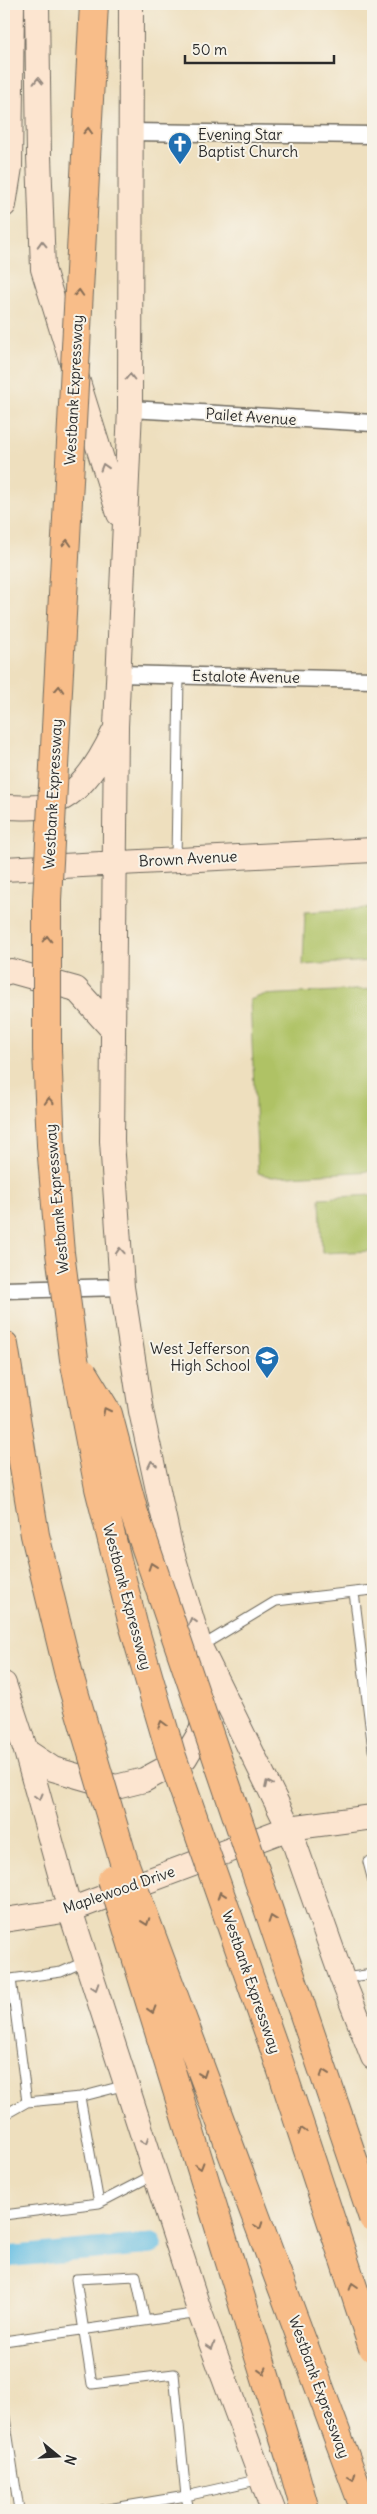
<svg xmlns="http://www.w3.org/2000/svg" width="377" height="2514" viewBox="0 0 377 2514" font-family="Delius,sans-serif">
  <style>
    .green { fill: #afc265; stroke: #6d7648 }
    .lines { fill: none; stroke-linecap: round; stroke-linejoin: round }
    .canal { stroke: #65bee3; stroke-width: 21 }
    .lane-casing { stroke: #6f6a5e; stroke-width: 11 }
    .street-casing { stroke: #6f6a5e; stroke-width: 19 }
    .secondary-casing { stroke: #6f6a5e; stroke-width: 26 }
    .highway-casing { stroke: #6f6a5e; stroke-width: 30 }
    .lane { stroke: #fff; stroke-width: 9 }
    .street { stroke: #fff; stroke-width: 16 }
    .secondary { stroke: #fce5d0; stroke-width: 24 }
    .highway { stroke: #f8bd89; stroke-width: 28 }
    .highway-bridge-casing { stroke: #6f6a5e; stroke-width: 30; stroke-linecap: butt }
    .highway-bridge { stroke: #f8bd89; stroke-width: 28 }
    .oneway { stroke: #94887e }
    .oneway2 { stroke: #876d55 }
    .labels { text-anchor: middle; stroke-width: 4; stroke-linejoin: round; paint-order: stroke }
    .poi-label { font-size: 15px; fill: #2b2b2b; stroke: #f7f3e8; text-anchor: start }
    .street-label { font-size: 15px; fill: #2b2b2b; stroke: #f7f3e8 }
  </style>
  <rect width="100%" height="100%" fill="#f7f3e8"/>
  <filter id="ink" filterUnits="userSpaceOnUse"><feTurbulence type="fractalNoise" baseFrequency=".02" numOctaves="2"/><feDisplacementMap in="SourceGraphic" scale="10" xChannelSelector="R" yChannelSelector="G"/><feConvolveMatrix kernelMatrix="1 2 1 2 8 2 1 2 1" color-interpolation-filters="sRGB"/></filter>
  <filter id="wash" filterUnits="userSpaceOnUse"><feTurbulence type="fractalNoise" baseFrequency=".0096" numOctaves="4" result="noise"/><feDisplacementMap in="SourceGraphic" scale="20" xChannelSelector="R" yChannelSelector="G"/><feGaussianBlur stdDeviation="1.12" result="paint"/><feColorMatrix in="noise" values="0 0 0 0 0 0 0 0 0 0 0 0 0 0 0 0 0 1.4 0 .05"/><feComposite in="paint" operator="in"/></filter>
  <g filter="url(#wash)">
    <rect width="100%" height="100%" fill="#eedfbe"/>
    <path class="green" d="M373,908V961L303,965L305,912Z
      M373,989V1171L272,1177L258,1173L250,1000L263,995Z
      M373,1195V1251L322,1253L320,1198Z"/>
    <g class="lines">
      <path class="canal" d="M4,2257L152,2244"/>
    </g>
  </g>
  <g filter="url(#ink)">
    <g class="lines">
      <defs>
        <path id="lane" d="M176,860L179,676
          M354,1592L373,1590
          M200,1647L276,1601L354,1592L373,1750
          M373,1860L368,1862L373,1881
          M86,1961L61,1972L11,1979L27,2102L80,2097L126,2085
          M344,1978L373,1974
          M80,2097L99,2203
          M4,2115L27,2102
          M4,2215L99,2203L155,2174
          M4,2341L200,2313
          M4,2411L19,2510
          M102,2510L186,2496L174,2374L92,2384L76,2279L136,2276L145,2320
          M189,2510L186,2496L261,2479"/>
        <path id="street" d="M130,132L373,135
          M130,409L373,423
          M118,674L373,680
          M4,1290L122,1287"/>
        <path id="secondary" d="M37,4L39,156L43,269L119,514
          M131,4L130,409L116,727L112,1141L122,1287L141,1411L170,1546L200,1647L289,1828L342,1978L373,2057
          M4,205L10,167L12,4
          M4,807C15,807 28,808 39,807C78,800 98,765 114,732
          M4,869L373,850
          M4,973L11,971L76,989L113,1030
          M4,1684L26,1751L70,1910L200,2313L273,2510
          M26,1751L53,1769L116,1787L144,1780L185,1758L201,1731L206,1710
          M4,1920L70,1910L289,1828L373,1817"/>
        <path id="highway" d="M4,1345L35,1535L69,1675
          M293,2467L305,2510"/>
      </defs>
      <use href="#lane" class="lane-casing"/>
      <use href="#street" class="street-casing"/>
      <use href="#secondary" class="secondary-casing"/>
      <use href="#highway" class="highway-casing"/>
      <use href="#lane" class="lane"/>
      <use href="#street" class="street"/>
      <use href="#secondary" class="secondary"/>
      <use href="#highway" class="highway"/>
      <defs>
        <path id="highway-bridge" d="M94,4L47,900V1050L51,1145L60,1253L74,1359L99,1488L133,1624L171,1754L278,2059L373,2348
          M83,1373L108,1414L134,1513L373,2218
          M69,1675L124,1862L365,2510
          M112,1879L293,2467"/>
      </defs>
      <use href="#highway-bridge" class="highway-bridge-casing"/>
      <use href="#highway-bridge" class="highway-bridge"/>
    </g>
    <defs><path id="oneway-chevron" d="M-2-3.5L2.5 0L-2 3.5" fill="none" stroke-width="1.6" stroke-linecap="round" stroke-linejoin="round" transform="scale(1.25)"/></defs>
    <g class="oneway">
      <use href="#oneway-chevron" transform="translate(38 81) rotate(-91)"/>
      <use href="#oneway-chevron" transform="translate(42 244) rotate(-92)"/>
      <use href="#oneway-chevron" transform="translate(130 377) rotate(-90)"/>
      <use href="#oneway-chevron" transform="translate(104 467) rotate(-107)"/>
      <use href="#oneway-chevron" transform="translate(120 1251) rotate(-94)"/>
      <use href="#oneway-chevron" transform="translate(152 1464) rotate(-102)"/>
      <use href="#oneway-chevron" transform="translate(192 1621) rotate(-107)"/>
      <use href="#oneway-chevron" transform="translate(268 1784) rotate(-116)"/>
      <use href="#oneway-chevron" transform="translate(39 1797) rotate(75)"/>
      <use href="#oneway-chevron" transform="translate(95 1987) rotate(72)"/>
      <use href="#oneway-chevron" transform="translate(145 2141) rotate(72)"/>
      <use href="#oneway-chevron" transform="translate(211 2346) rotate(72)"/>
    </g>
    <g class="oneway2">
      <use href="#oneway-chevron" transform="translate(88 131) rotate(-87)"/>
      <use href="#oneway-chevron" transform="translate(79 293) rotate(-87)"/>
      <use href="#oneway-chevron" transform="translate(67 543) rotate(-87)"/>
      <use href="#oneway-chevron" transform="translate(59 689) rotate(-87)"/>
      <use href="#oneway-chevron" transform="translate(47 939) rotate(-90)"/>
      <use href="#oneway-chevron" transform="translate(49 1101) rotate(-93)"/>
      <use href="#oneway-chevron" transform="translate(106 1411) rotate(-117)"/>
      <use href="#oneway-chevron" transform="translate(152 1566) rotate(-109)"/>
      <use href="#oneway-chevron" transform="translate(162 1724) rotate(-106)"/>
      <use href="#oneway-chevron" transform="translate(221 1895) rotate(-109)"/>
      <use href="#oneway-chevron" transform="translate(272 1919) rotate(-109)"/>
      <use href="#oneway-chevron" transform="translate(146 1922) rotate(70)"/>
      <use href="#oneway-chevron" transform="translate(152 2010) rotate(73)"/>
      <use href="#oneway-chevron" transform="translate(324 2073) rotate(-109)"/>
      <use href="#oneway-chevron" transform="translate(203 2074) rotate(70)"/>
      <use href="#oneway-chevron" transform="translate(302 2131) rotate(-108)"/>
      <use href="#oneway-chevron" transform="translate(200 2166) rotate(73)"/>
      <use href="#oneway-chevron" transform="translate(259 2226) rotate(70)"/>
      <use href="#oneway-chevron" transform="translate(353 2286) rotate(-108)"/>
      <use href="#oneway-chevron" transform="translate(263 2371) rotate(73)"/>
      <use href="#oneway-chevron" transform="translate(352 2477) rotate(70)"/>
    </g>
  </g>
  <defs>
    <symbol id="church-pin" viewBox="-11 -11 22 30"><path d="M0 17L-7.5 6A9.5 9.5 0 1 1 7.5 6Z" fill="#1f6fb2" stroke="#f7f3e8"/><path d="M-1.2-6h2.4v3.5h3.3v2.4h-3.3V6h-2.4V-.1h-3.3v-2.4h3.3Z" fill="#fff"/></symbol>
    <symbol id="school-pin" viewBox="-11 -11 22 30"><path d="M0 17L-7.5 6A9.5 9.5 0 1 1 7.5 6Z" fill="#1f6fb2" stroke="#f7f3e8"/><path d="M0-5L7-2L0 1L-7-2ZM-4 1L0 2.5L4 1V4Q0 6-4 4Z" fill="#fff"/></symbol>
  </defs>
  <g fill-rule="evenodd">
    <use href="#church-pin" x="166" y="130" width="28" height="38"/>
    <use href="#school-pin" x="253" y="1344" width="28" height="38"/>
  </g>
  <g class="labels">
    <g class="poi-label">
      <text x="198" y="140">Evening Star<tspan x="198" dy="17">Baptist Church</tspan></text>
      <text x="250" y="1354" text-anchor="end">West Jefferson<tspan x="250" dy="17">High School</tspan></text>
    </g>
    <g class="street-label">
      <text transform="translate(74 390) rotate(-87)" y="5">Westbank Expressway</text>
      <text transform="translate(251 417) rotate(4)" y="5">Pailet Avenue</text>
      <text transform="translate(246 677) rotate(1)" y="5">Estalote Avenue</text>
      <text transform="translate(53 794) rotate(-87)" y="5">Westbank Expressway</text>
      <text transform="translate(188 859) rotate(-3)" y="5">Brown Avenue</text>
      <text transform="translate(57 1199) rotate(-95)" y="5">Westbank Expressway</text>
      <text transform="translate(127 1597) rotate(75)" y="5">Westbank Expressway</text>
      <text transform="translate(119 1890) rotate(-19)" y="5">Maplewood Drive</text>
      <text transform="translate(251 1982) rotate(71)" y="5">Westbank Expressway</text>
      <text transform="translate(319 2387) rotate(70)" y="5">Westbank Expressway</text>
    </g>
  </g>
  <rect width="377" height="2514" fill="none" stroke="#f7f3e8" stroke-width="20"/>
  <g transform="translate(58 2456) rotate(108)" stroke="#f7f3e8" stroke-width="4" paint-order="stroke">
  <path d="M0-4L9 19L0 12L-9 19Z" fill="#2b2b2b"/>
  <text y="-8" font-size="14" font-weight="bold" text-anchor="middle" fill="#2b2b2b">N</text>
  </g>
  <path d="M185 55v8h149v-8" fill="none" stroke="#2b2b2b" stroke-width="2.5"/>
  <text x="192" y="55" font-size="15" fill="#2b2b2b" stroke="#f7f3e8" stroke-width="4" paint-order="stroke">50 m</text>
</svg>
